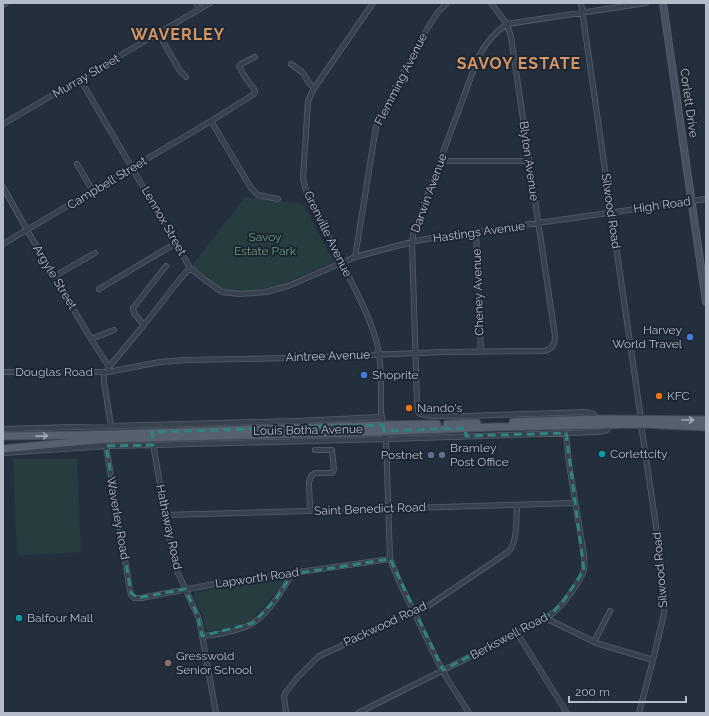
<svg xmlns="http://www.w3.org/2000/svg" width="709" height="716" viewBox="0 0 709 716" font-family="Raleway,sans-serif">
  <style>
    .green { fill: #263c3f }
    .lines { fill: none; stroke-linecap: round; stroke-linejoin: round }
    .street-casing { stroke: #565f6c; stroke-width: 6 }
    .secondary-casing { stroke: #565f6c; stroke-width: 8 }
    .primary-casing { stroke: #414a57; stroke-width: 9 }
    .street { stroke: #38414e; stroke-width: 4.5 }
    .secondary { stroke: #465061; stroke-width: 6 }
    .primary { stroke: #56606e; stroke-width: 7 }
    .oneway { stroke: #a1aab7 }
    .marked { fill: none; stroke: #308480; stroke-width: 3; stroke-dasharray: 8 5; stroke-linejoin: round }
    .shop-dot { fill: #3f7fe0; stroke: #1d2633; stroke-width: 1.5 }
    .food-dot { fill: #e8710a; stroke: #1d2633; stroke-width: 1.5 }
    .culture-dot { fill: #0f9aa8; stroke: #1d2633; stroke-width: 1.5 }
    .service-dot { fill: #5c6f8a; stroke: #1d2633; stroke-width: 1.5 }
    .education-dot { fill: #8d6e63; stroke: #1d2633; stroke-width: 1.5 }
    .labels { text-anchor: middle; stroke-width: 4; stroke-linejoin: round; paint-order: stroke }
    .street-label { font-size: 12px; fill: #b4bcc9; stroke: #1d2633 }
    .park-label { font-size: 12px; fill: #6b9a76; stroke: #1d2633 }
    .poi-label { font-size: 12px; fill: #b4bcc9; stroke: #1d2633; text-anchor: start }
    .district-label { font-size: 16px; font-weight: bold; letter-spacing: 1px; fill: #d59563; stroke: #1d2633 }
  </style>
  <rect width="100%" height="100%" fill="#242f3e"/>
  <path class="green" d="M245,197L303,204L334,262L278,286L250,291H226L191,267Z
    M13,459H77L81,552L17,556Z
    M282,579L284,581C276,592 257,617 246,623C236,627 219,629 209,631L206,629L203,616L194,598V593L195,592Z"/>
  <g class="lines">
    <defs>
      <path id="street" d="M196,3L199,9
        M373,3L313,90L308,101L303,178L305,187L307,193C323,226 340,258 356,291C365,309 374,328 378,348C385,378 376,410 386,439L390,559L399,581L437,660L448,680L469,713
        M581,3L641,419
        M3,5L6,3
        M158,33L180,71L186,77
        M291,64L303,73L309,83L314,88
        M80,79L132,168L190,268L205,280L222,292L240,294L266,292L288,286L355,257L412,242L426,239L706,199
        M211,121L251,188L258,195L278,199
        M3,124L210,3
        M440,161H530
        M77,164L93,191
        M3,187L27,230L91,339L109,367
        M476,232L481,352
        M3,244L211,121L254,94L255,92L254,89L243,74L239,66L241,64L255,57
        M355,257L376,127L391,96L422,37L438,12L447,3
        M55,276L95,253
        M99,289L176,243
        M144,325L134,313L133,308L166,266
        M91,339L114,330
        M108,368L144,325L180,279L190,268
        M3,372H108L160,362L185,360L293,358L444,352L544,351C552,349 555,345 555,336L511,37L507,24L491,3
        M104,372V382L111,426
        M596,419L594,414L588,412L467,416H431L420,414L418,411L417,403L412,242L414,231L478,58C485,43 494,33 507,24L646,3
        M3,429L297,421L382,417
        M153,444L173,559L178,573L199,619L216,713
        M106,446L130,590L131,595L134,598H141L209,585L390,559
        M3,453L106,446L153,445L386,439L599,432L607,430L610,424
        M310,511L309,482L311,476L315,473H332L334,470L332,450H315
        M165,515L273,512L575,503
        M545,618L599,644L653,660
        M517,633L567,713
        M202,636C217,635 232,632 245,627C265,620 282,591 292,574
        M594,642L610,611
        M286,713L284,696L286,692L297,678L319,656L425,608L508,552C518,543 516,518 517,505
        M358,713L531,626C538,622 546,618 553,613C563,605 580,582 584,570C585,565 584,560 584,555L569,464L566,433
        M639,713L653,660L663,618L665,606L662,571L658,540L641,424"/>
      <path id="secondary" d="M663,3L706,302"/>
      <path id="primary" d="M513,422L601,419L706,420
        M447,424L477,423
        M3,436L81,435L383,425L437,424
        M3,449L105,439L374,432L494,427L641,424L706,427"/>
    </defs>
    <use href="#street" class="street-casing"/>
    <use href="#secondary" class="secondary-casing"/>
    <use href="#primary" class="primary-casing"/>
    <use href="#street" class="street"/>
    <use href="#secondary" class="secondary"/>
    <use href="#primary" class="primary"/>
  </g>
  <defs><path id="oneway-shaft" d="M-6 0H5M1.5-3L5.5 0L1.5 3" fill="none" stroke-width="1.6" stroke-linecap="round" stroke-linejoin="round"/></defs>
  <g class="oneway">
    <use href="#oneway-shaft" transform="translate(688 420)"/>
    <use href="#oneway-shaft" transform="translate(42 436) rotate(-1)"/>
  </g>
  <path class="marked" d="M383,425L384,431L465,428L466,436L566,433L584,570L562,603L551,614L443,670L390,559L292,574L276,599L253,623L202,636L198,616L185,589L138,598L131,593L106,446L153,445L152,432Z"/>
  <g class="shop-dot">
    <circle cx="690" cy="337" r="4"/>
    <circle cx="364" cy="375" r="4"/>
  </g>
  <g class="food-dot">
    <circle cx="659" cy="396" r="4"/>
    <circle cx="409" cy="408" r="4"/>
  </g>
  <g class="culture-dot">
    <circle cx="602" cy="454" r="4"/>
    <circle cx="19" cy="618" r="4"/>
  </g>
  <g class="service-dot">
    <circle cx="431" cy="455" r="4"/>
    <circle cx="442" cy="455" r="4"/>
  </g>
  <circle class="education-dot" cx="168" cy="663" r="4"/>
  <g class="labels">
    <g class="street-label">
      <text transform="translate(86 76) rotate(-30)" y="4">Murray Street</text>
      <text transform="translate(401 79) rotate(-63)" y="4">Flemming Avenue</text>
      <text transform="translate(689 103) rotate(82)" y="4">Corlett Drive</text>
      <text transform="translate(529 161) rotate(82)" y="4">Blyton Avenue</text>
      <text transform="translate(107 183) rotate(-31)" y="4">Campbell Street</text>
      <text transform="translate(429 193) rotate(-70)" y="4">Darwin Avenue</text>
      <text transform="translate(662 205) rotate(-8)" y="4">High Road</text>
      <text transform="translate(611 211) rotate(82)" y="4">Silwood Road</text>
      <text transform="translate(164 221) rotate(60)" y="4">Lennox Street</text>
      <text transform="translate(479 232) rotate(-8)" y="4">Hastings Avenue</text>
      <text transform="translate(328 234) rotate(64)" y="4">Grenville Avenue</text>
      <text transform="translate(55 277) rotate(59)" y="4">Argyle Street</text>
      <text transform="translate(478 292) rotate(-92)" y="4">Cheney Avenue</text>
      <text transform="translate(328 356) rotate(-2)" y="4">Aintree Avenue</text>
      <text x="54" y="376">Douglas Road</text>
      <text transform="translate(308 430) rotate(-1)" y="4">Louis Botha Avenue</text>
      <text transform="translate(370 509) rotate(-2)" y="4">Saint Benedict Road</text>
      <text transform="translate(118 518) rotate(80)" y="4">Waverley Road</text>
      <text transform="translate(169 527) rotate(78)" y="4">Hathaway Road</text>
      <text transform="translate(660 570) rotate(-95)" y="4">Silwood Road</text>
      <text transform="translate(257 578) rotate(-8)" y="4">Lapworth Road</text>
      <text transform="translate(385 624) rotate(-25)" y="4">Packwood Road</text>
      <text transform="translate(509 636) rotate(-28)" y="4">Berkswell Road</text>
    </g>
    <g class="park-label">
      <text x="265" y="241">Savoy<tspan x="265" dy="14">Estate Park</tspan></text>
    </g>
    <g class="poi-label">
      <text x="682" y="334" text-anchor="end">Harvey<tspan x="682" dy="14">World Travel</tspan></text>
      <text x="372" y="379">Shoprite</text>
      <text x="667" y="400">KFC</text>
      <text x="417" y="412">Nando's</text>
      <text x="450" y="452">Bramley<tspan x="450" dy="14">Post Office</tspan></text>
      <text x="610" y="458">Corlettcity</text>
      <text x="423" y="459" text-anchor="end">Postnet</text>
      <text x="27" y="622">Balfour Mall</text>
      <text x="176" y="660">Gresswold<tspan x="176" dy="14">Senior School</tspan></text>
    </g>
    <g class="district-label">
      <text x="178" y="40">WAVERLEY</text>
      <text x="519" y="69">SAVOY ESTATE</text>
    </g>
  </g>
  <rect width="709" height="716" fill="none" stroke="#b4bcc9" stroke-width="8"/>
  <path d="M569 696v6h117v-6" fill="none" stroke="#b4bcc9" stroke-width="2"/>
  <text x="575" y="696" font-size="12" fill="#b4bcc9" stroke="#1d2633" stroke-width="3" paint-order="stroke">200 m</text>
</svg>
